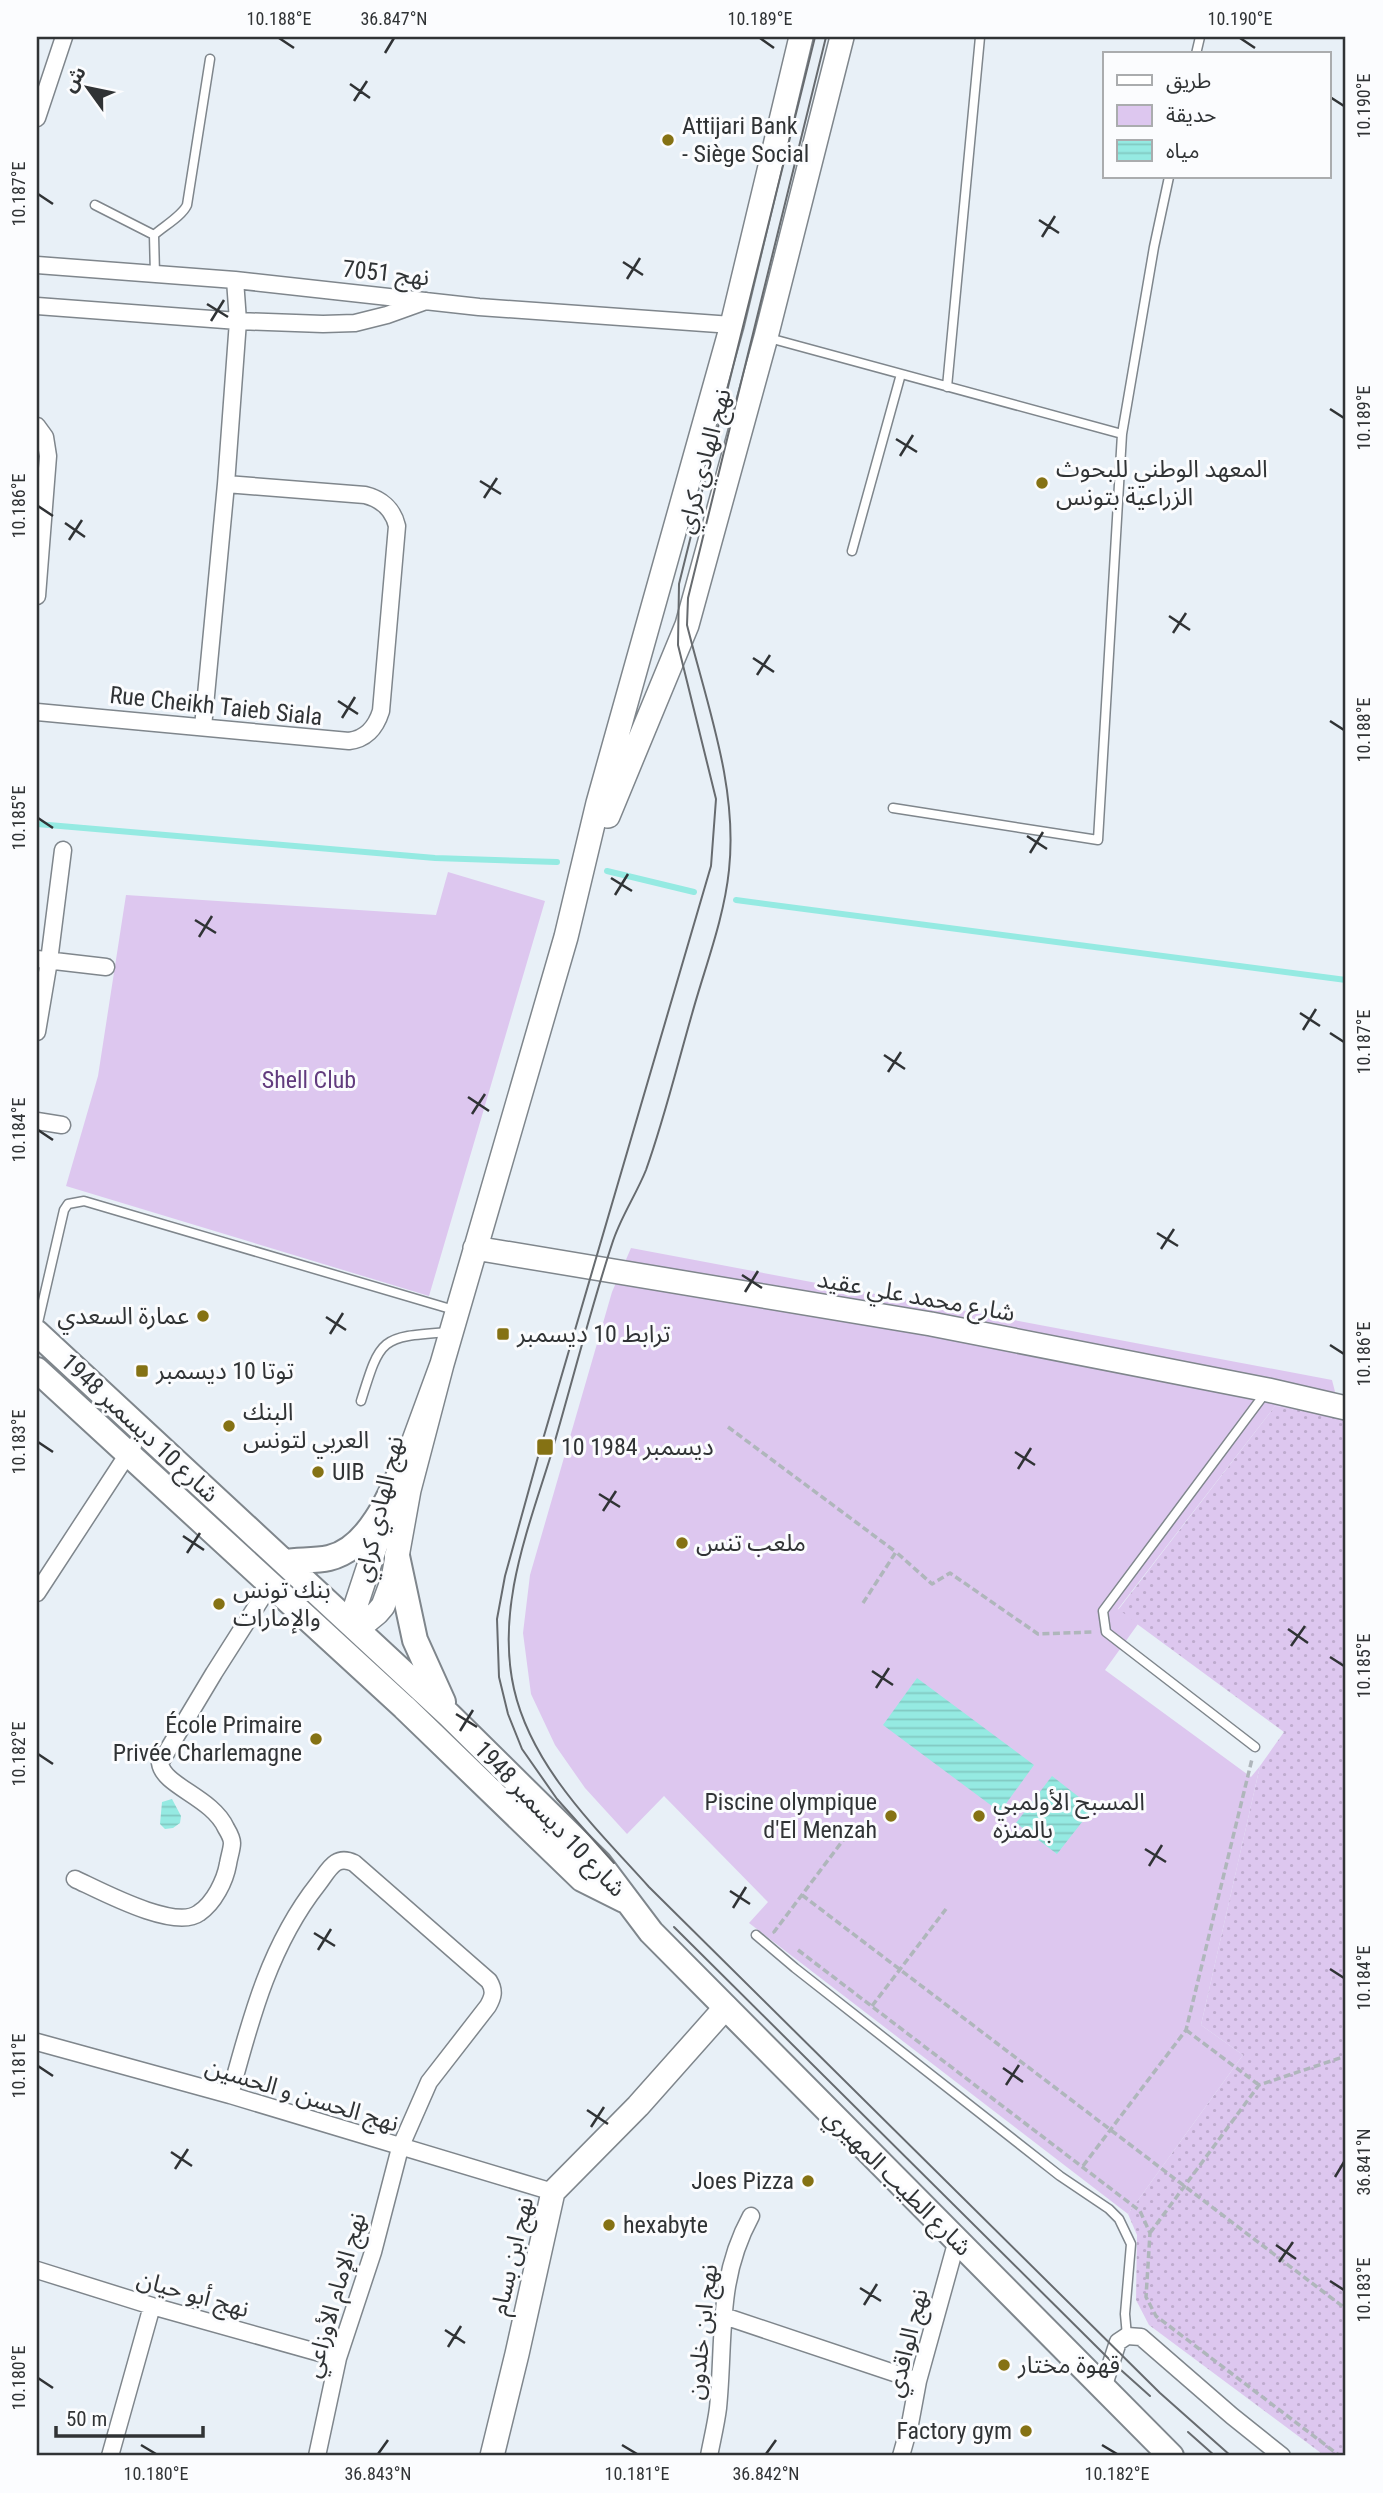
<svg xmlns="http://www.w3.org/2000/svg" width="1383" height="2493" viewBox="0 0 1383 2493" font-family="'Roboto Condensed','Noto Sans Arabic',sans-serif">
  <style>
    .grass { fill: url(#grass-dots) }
    .green { fill: #ddc7ef }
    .water { fill: url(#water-rules) }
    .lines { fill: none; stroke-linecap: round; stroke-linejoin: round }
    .stream { stroke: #95eae2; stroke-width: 6 }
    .lane-casing { stroke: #7f868c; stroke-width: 11 }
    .street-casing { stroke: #7f868c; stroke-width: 19 }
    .secondary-casing { stroke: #7f868c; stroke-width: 26 }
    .primary-casing { stroke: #7f868c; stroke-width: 28 }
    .path { stroke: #afb6bb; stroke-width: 3.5; stroke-dasharray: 7 3.5; stroke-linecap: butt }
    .lane { stroke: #fff; stroke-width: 8 }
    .street { stroke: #fff; stroke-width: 16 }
    .secondary { stroke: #fff; stroke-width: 23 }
    .primary { stroke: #fff; stroke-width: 24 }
    .tram { stroke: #676b6f; stroke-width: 2 }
    .ticks { fill: none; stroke: #303335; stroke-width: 2.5 }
    .poi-dot { fill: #857214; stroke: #fbfcfe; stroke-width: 2.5 }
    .labels { text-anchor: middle; stroke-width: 6; stroke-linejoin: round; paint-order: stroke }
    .poi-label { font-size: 24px; fill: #303335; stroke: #fbfcfe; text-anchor: start }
    .street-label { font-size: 24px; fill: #303335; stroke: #fbfcfe }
    .park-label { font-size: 24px; fill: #623c7e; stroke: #fbfcfe }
    .neatline { fill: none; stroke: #303335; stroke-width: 2.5 }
    .ticks-label { font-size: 18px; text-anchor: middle; fill: #303335 }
  </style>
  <defs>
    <pattern id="grass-dots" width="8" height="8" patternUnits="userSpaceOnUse" patternTransform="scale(1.75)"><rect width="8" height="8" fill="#ddc7ef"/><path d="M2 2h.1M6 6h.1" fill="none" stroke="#beabce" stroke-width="1.8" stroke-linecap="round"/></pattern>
    <pattern id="water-rules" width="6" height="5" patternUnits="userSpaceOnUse" patternTransform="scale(1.75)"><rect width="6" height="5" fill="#95eae2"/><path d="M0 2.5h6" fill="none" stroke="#81c9c2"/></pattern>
  </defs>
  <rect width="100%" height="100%" fill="#e8f0f7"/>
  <path class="grass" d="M1275,1406L1341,1415L1346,1430V2456H1325L1149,2325L1136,2300L1137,2235L1128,2214L1243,2055L1201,2025L1260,1766L1284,1732L1118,1610Z"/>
  <path class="green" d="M448,872L545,901L429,1296L66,1186L98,1076L126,895L436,915Z
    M631,1248L1332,1380L1341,1415L1275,1406L1118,1609L1138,1624L1105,1670L1251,1777L1260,1766L1201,2025L1243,2055L1128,2214L749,1923L768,1902L664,1796L627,1834L585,1788L555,1745L531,1694L523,1633L530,1575L612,1292Z"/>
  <path class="water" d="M917,1678L1034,1765L1000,1812L883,1725Z
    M1052,1776L1093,1808L1057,1854L1016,1823Z
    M172,1799L181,1816L180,1823L173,1828L165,1829L160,1824L162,1802Z"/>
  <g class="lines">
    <path class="stream" d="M37,824L435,858L557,862
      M607,871L694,892
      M736,900L1346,980"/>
    <defs>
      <path id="lane" d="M1196,54L1200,37
        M95,205L154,235
        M155,275L154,235C164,226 182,216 187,205L210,59
        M769,338L1122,434
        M947,387L980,37
        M852,551L901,374
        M893,808L1098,840L1122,434L1154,247L1169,177
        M37,1327L64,1210L68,1204L84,1201L454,1310
        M361,1401C381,1336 381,1337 449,1332
        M1255,1747L1106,1632L1103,1611L1266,1392
        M756,1935L795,1968L1060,2176L1109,2209L1119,2219L1131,2244L1125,2314L1127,2336"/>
      <path id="street" d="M37,118L64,37
        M37,265L235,280L479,307L732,325
        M37,306L238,321L323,324L355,323L387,315L426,301
        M37,426L45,437L48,456L37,596
        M37,712L349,741C366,739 376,727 381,711L397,526C393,509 381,499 365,495L226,484
        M203,727L226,484L238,321L235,280
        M37,959L106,967
        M37,1032L49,961L63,850
        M37,1121L62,1125
        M37,1593L133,1446
        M75,1879C101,1891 175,1931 199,1913C214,1903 225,1881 228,1864C229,1857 232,1849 232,1843C232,1838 229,1833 226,1828C212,1797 163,1786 160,1763L214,1673L270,1585
        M37,2042L230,2095L553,2192
        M230,2095C250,2021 269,1946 318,1884C329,1870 335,1854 354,1863L489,1981C495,1991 493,1997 488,2006L429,2082L400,2148L373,2252L338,2358L317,2456
        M37,2270L152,2306L338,2358
        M724,2316L918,2381
        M1103,2388L1118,2342L1127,2336L1141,2337L1232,2416L1282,2456
        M110,2456L152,2306
        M709,2456C712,2440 716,2424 718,2408C725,2338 716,2280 751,2216
        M901,2456L910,2424L918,2381L957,2240"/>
      <path id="secondary" d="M608,816L687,625L766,337L842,37
        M475,1248L931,1324L1268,1390L1346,1408
        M406,1462L442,1364
        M387,1511L350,1623L366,1622L377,1613L383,1606L393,1579L409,1490L442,1364L566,937L598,803L732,325L801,37
        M492,2456L517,2354L553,2192L638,2106L726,2007"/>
      <path id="primary" d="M37,1333L449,1715L599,1863L651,1932L1171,2456
        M37,1370L404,1707L582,1879L624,1900
        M397,1556L415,1640L443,1702
        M285,1562C299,1560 315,1561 329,1558C373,1548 395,1484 411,1447"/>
    </defs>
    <use href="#lane" class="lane-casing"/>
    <use href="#street" class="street-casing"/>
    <use href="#secondary" class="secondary-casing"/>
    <use href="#primary" class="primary-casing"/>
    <path class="path" d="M728,1427L896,1552
      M863,1603L896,1552L932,1584L950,1573L1038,1634L1093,1632
      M802,1895L1346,2309
      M775,1933L774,1932L847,1835
      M798,1950L1140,2211L1150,2233L1146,2297L1156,2316L1340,2456
      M872,2006L946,1909
      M1186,2030L1259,2085
      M1083,2166L1186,2030L1252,1759
      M1150,2233L1259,2085L1346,2056"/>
    <use href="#lane" class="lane"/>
    <use href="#street" class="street"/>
    <use href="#secondary" class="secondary"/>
    <use href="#primary" class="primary"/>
    <path class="tram" d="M826,37L688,598L687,625C707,705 738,787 729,870C724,919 705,967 692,1014C677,1066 664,1120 646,1170C636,1195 620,1218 612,1244C589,1314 571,1387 550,1458C527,1532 496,1610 514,1689C532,1768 597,1829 649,1887L1160,2393L1231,2456
      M614,1863L557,1799L522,1749L508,1714L499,1677L497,1619L505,1576L541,1446L711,866L716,799L678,645L679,584L815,37
      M674,1927L1112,2362L1150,2396
      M1188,2432L1215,2456"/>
  </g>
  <path class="ticks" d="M279,38L294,48M760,38L774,48M1240,38L1255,48M385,53L394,38M350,84L370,98M1330,97L1344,106M354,101L367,81M38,194L53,204M1039,220L1059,233M1042,237L1055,216M623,262L643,275M627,279L640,258M207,304L228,317M211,321L224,300M1330,409L1344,418M896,439L917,452M900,456L913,435M480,481L501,494M484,498L497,478M38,506L53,516M65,523L85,537M69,540L82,520M1169,616L1190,630M1173,633L1186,613M753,658L774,672M757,675L770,655M338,701L358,714M342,718L355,697M1330,721L1344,730M38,818L53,828M1027,836L1047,849M1030,853L1043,832M611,878L632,891M615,895L628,874M195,920L216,933M199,937L212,916M1300,1013L1320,1026M1303,1030L1316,1009M1330,1033L1344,1042M884,1055L905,1069M888,1072L901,1052M468,1097L489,1111M472,1114L485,1094M38,1130L53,1140M1157,1233L1178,1246M1161,1249L1174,1229M742,1275L762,1288M745,1292L758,1271M326,1317L346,1330M330,1334L343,1313M1330,1345L1344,1354M38,1442L53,1452M1015,1452L1035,1465M1018,1469L1031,1448M599,1494L620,1507M603,1511L616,1491M183,1536L204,1550M187,1553L200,1533M1288,1629L1308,1643M1291,1646L1305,1626M1330,1657L1344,1666M872,1671L893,1685M876,1688L889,1668M456,1714L477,1727M460,1731L473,1710M38,1754L53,1764M1145,1849L1166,1862M1149,1866L1162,1845M730,1891L750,1904M733,1908L746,1887M314,1933L335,1946M318,1950L331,1929M1330,1969L1344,1978M38,2066L53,2076M1003,2068L1023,2082M1006,2085L1019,2065M587,2110L608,2124M591,2127L604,2107M171,2152L192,2166M175,2169L188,2149M1335,2177L1344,2162M1276,2245L1296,2259M1279,2262L1293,2242M1330,2281L1344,2290M860,2288L881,2301M864,2305L877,2284M445,2330L465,2343M448,2347L461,2326M38,2378L53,2388M141,2445L156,2454M622,2445L637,2454M1102,2445L1117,2454M378,2454L388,2440M766,2454L776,2440"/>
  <g class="poi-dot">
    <circle cx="668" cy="140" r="7"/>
    <circle cx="1042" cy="483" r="7"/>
    <circle cx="203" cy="1316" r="7"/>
    <rect x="496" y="1327" width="14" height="14" rx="3.5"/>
    <rect x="135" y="1364" width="14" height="14" rx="3.5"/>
    <circle cx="229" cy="1426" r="7"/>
    <rect x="536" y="1438" width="18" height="18" rx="3.5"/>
    <circle cx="318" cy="1472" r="7"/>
    <circle cx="682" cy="1543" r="7"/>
    <circle cx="219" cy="1604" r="7"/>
    <circle cx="316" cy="1739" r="7"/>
    <circle cx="891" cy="1816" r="7"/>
    <circle cx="979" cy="1816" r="7"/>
    <circle cx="808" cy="2181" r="7"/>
    <circle cx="609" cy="2225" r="7"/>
    <circle cx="1004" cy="2365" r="7"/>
    <circle cx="1026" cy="2431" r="7"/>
  </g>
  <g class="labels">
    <g class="poi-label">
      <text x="682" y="134">Attijari Bank<tspan x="682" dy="28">- Siège Social</tspan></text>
      <text x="1056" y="477">المعهد الوطني للبحوث<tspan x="1056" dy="28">الزراعية بتونس</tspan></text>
      <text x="189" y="1324" text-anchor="end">عمارة السعدي</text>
      <text x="517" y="1342">ترابط 10 ديسمبر</text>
      <text x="156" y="1379">توتا 10 ديسمبر</text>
      <text x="243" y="1420">البنك<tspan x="243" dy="28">العربي لتونس</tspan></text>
      <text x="561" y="1455">10 ديسمبر 1984</text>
      <text x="332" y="1480">UIB</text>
      <text x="696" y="1551">ملعب تنس</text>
      <text x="233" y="1598">بنك تونس<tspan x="233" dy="28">والإمارات</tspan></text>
      <text x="302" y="1733" text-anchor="end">École Primaire<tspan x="302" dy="28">Privée Charlemagne</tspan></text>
      <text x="877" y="1810" text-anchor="end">Piscine olympique<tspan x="877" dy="28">d'El Menzah</tspan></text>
      <text x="993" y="1810">المسبح الأولمبي<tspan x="993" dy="28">بالمنزه</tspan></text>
      <text x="794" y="2189" text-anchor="end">Joes Pizza</text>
      <text x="623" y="2233">hexabyte</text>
      <text x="1018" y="2373">قهوة مختار</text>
      <text x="1012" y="2439" text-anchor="end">Factory gym</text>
    </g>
    <g class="street-label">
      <text transform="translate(386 273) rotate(6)" y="8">نهج 7051</text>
      <text transform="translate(704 461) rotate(-75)" y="8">نهج الهادي كراي</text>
      <text transform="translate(216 706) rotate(6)" y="8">Rue Cheikh Taieb Siala</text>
      <text transform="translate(916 1296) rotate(10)" y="8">شارع محمد علي عقيد</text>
      <text transform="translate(140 1428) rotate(43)" y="8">شارع 10 ديسمبر 1948</text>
      <text transform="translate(379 1509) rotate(-77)" y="8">نهج الهادي كراي</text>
      <text transform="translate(550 1819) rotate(46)" y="8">شارع 10 ديسمبر 1948</text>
      <text transform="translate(302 2095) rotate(17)" y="8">نهج الحسن و الحسين</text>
      <text transform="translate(898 2182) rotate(45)" y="8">شارع الطيب المهيري</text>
      <text transform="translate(512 2256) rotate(-77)" y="8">نهج ابن بسام</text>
      <text transform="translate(193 2294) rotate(16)" y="8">نهج أبو حيان</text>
      <text transform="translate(335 2295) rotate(-74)" y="8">نهج الإمام الأوزاعي</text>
      <text transform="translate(702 2332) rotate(-84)" y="8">نهج ابن خلدون</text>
      <text transform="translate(907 2343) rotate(-76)" y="8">نهج الواقدي</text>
    </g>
    <g class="park-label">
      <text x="309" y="1088">Shell Club</text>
    </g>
  </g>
  <rect width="1383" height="2493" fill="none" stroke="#fbfcfe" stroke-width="77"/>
  <rect x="1103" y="52" width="228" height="126" fill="#fbfcfe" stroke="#aaacae" stroke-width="2"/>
  <rect x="1117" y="75" width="35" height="10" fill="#ffffff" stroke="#aaacae" stroke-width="2"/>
  <text x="1166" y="88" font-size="21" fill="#303335">طريق</text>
  <rect x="1117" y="105" width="35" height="21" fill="#ddc7ef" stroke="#aaacae" stroke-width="2"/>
  <text x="1166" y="122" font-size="21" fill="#303335">حديقة</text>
  <rect x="1117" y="140" width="35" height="21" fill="url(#water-rules)" stroke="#aaacae" stroke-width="2"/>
  <text x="1166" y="158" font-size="21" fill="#303335">مياه</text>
  <g transform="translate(88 88) rotate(303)" stroke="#fbfcfe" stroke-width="5" paint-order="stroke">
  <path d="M0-5L12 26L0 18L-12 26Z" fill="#303335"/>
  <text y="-10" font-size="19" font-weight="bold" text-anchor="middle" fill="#303335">ش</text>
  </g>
  <path d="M56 2426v10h147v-10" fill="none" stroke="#303335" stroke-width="3.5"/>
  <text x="66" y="2426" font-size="21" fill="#303335" stroke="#fbfcfe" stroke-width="5" paint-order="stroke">50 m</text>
  <rect x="38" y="38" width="1306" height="2416" class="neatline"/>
  <g class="ticks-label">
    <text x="279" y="25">10.188°E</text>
    <text x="394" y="25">36.847°N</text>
    <text x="760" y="25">10.189°E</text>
    <text x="1240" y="25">10.190°E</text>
    <text transform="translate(1364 106) rotate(-90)" y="6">10.190°E</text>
    <text transform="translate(19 194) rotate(-90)" y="6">10.187°E</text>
    <text transform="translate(1364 418) rotate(-90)" y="6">10.189°E</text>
    <text transform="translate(19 506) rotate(-90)" y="6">10.186°E</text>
    <text transform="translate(1364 730) rotate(-90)" y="6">10.188°E</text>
    <text transform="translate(19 818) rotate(-90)" y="6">10.185°E</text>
    <text transform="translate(1364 1042) rotate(-90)" y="6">10.187°E</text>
    <text transform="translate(19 1130) rotate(-90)" y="6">10.184°E</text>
    <text transform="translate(1364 1354) rotate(-90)" y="6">10.186°E</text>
    <text transform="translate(19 1442) rotate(-90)" y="6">10.183°E</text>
    <text transform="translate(1364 1666) rotate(-90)" y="6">10.185°E</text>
    <text transform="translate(19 1754) rotate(-90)" y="6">10.182°E</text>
    <text transform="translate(1364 1978) rotate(-90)" y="6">10.184°E</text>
    <text transform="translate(19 2066) rotate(-90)" y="6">10.181°E</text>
    <text transform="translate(1364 2162) rotate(-90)" y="6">36.841°N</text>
    <text transform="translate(1364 2290) rotate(-90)" y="6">10.183°E</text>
    <text transform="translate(19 2378) rotate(-90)" y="6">10.180°E</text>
    <text x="156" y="2480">10.180°E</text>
    <text x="378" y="2480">36.843°N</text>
    <text x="637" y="2480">10.181°E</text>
    <text x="766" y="2480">36.842°N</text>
    <text x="1117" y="2480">10.182°E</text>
  </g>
</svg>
